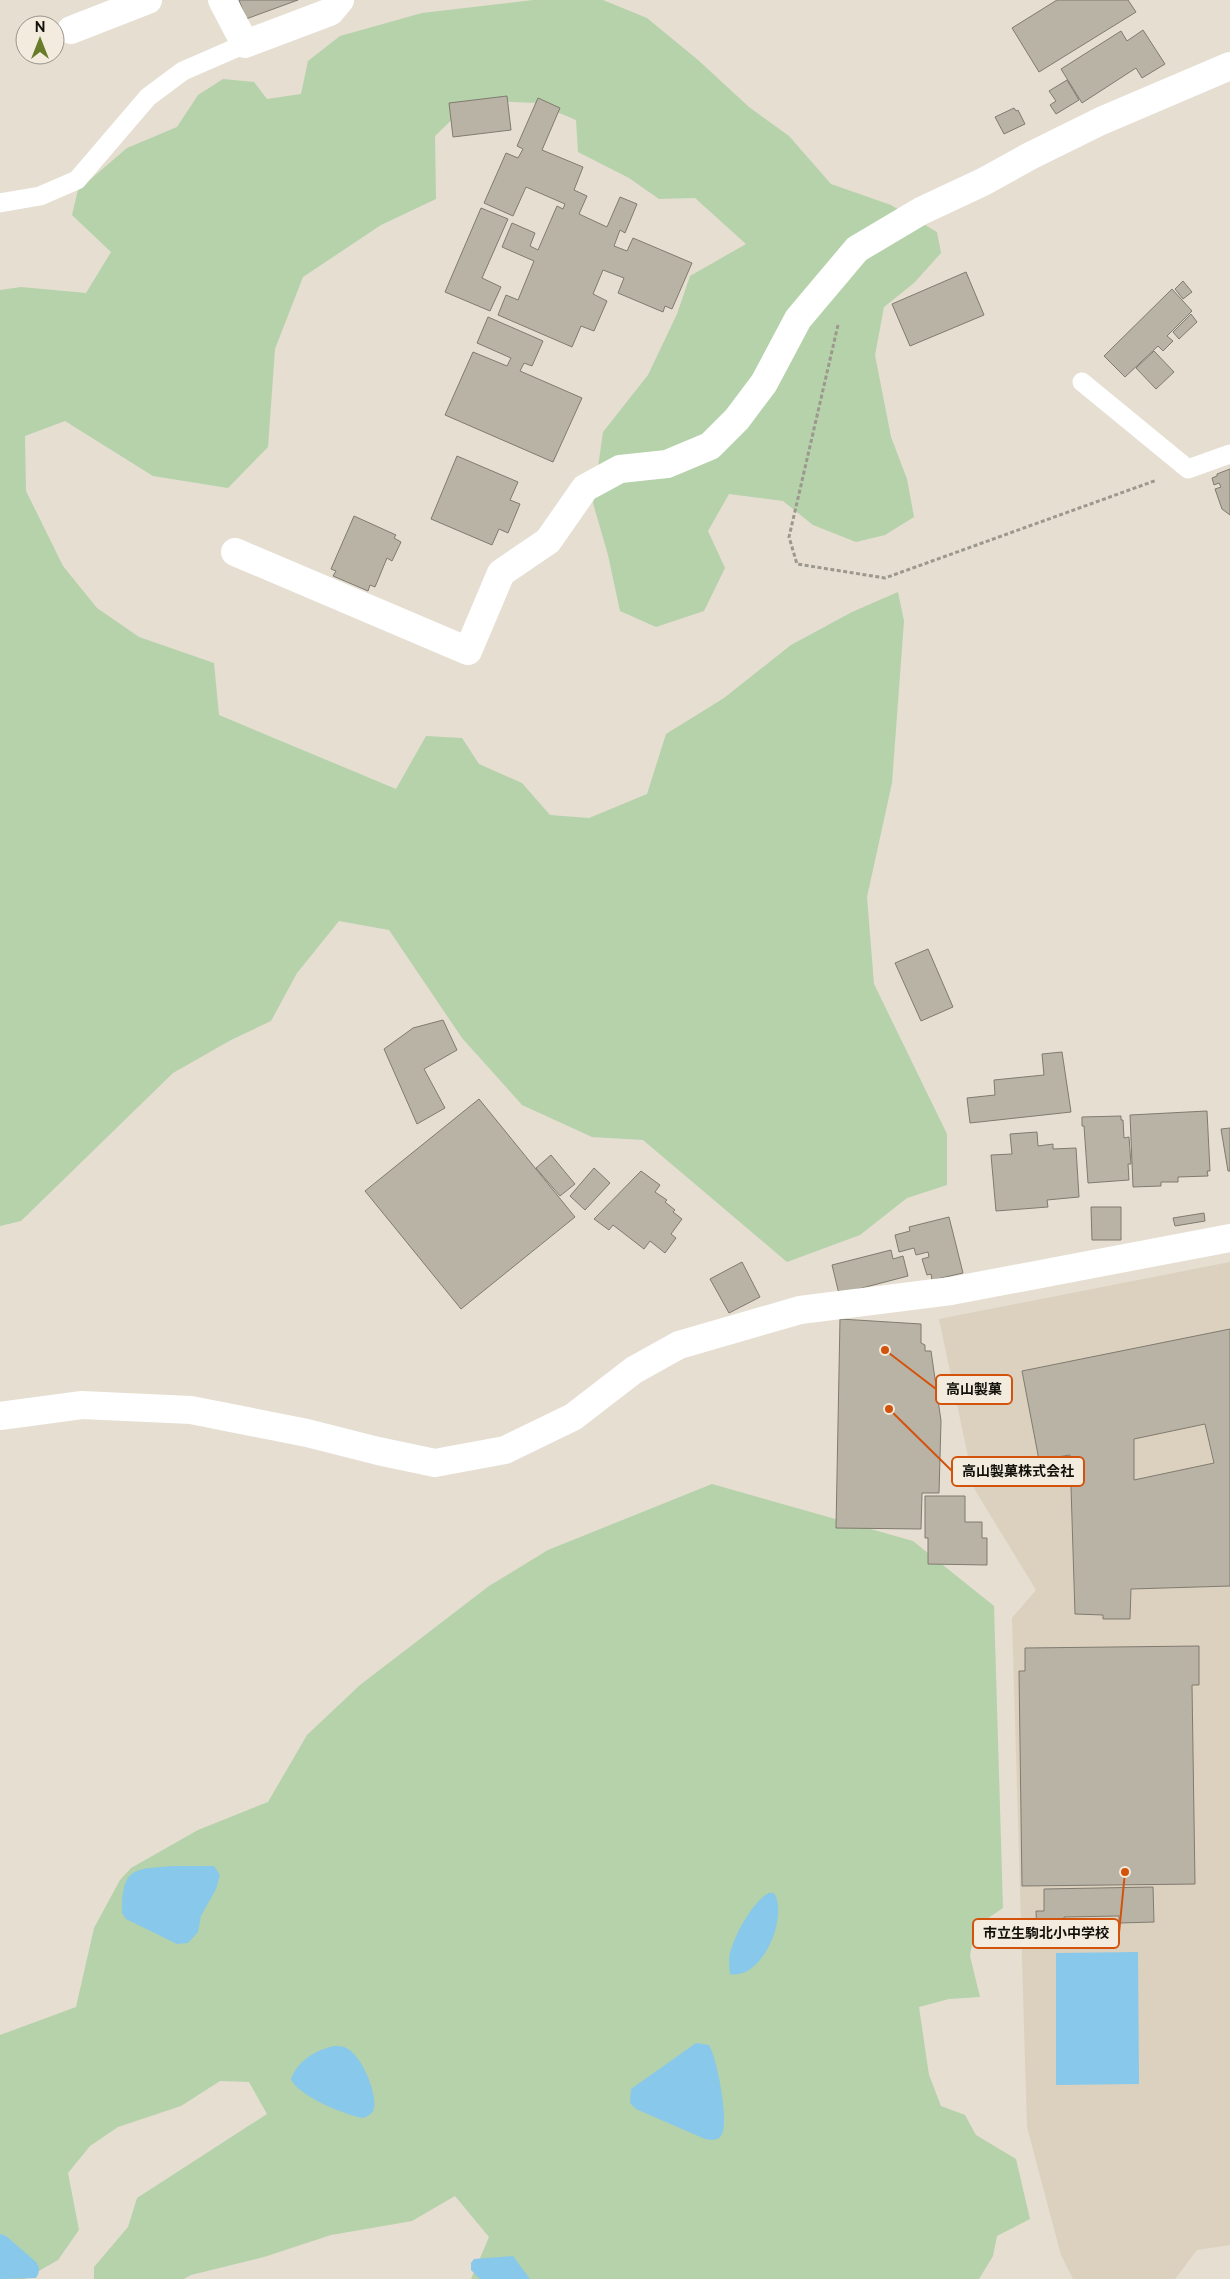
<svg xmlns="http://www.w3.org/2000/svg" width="1230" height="2279" viewBox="0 0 1230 2279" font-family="Raleway,'Noto Sans JP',sans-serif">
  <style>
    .built { fill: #dbd1be }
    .green { fill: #b5d2ab }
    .water { fill: #88c8ea }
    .building { fill: #b9b3a6; stroke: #807b6f; fill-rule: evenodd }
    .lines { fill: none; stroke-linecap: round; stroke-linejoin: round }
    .path { stroke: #9d988e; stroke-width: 3; stroke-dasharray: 4 2.5; stroke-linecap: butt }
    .service { stroke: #fff; stroke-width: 19 }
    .minor { stroke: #fff; stroke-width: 28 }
    .leader { fill: none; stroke: #d3520c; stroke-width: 2 }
    .callout-dot { fill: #d3520c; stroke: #f2ebde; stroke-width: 2 }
    .callout { fill: #f2ebde; stroke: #d3520c; stroke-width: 2 }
    .callout-label { font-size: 14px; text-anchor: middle; font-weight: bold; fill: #13110c }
  </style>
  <rect width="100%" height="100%" fill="#e5ded1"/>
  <path class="built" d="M1230,1262V2245L1197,2250L1175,2279H1073L1061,2255L1027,2127L1012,1618L1036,1590L975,1490L939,1319Z"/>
  <path class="green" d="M533,0H603L647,18L698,60L749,107L789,136L831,184L891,205L937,232L941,253L914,283L884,307L875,355L891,437L907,479L914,517L885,535L856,542L813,525L783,501L729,494L708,531L725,568L704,611L656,627L620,611L608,555L593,503L603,432L648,375L677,314L690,276L746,244L695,198L659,199L629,178L578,152L576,120L536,103L472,100L435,136L436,199L381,225L303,277L275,349L268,447L228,488L153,476L65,421L25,436L26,491L63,566L97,608L139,637L214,663L219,715L396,789L426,736L462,738L479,764L522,783L550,815L589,818L647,794L666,734L724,698L791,645L852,612L898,592L904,621L892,783L867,897L874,984L947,1134V1185L907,1198L860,1235L787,1262L643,1140L592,1137L522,1105L462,1038L389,930L339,921L297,973L271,1021L231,1040L173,1073L21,1221L0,1226V290L21,287L86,293L111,252L72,215L78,190L127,148L177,127L198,95L223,79L254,82L267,99L301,94L308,61L340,36L422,13Z
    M712,1484L913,1541L994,1606L1003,1908L975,1927L970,1956L980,1997L949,1999L919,2007L929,2075L941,2106L965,2115L976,2135L1016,2159L1030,2219L997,2236L993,2256L979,2279H471L489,2237L455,2196L412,2221L331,2235L264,2257L191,2275L184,2279H94V2267L128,2227L137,2198L267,2114L249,2082L220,2081L181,2106L118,2127L90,2146L68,2173L79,2230L58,2260L25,2279H0V2035L76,2007L94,1928L120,1880L131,1868L198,1830L268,1802L307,1735L360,1685L489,1586L548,1550Z"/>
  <path class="water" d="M175,1866H214L220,1875L216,1889L201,1916L198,1932L188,1943L177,1944L126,1919L122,1913C122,1866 134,1869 175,1866Z
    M769,1893H774C789,1916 762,1981 730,1974C729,1965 728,1955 732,1947C737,1931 754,1900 769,1893Z
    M1138,1952L1139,2084L1056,2085V1953Z
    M696,2043L709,2045C717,2058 731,2127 720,2137C715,2141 711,2140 705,2139L636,2109L630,2103L631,2089Z
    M334,2046C338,2046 343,2046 346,2048C361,2054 377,2092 374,2108C373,2114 368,2116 363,2118C345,2115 298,2096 291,2079C298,2060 316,2050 334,2046Z
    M0,2234L6,2236L36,2262C40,2268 40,2272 36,2278L0,2279Z
    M513,2256L530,2279H480L471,2270V2263L474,2259Z"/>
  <path class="building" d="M239,0H298L246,19Z
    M1057,0H1128L1136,12L1039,72L1012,28Z
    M1143,30L1165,64L1142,78L1136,68L1082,103L1061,69L1121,31L1127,41Z
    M1067,80L1079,100L1056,114L1050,105L1056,101L1049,91Z
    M507,96L511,130L453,137L449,103Z
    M538,98L560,108L542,150L583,167L574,190L587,196L579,214L607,227L620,197L637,204L625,233L620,230L614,246L627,251L633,238L692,263L672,309L665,306L663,312L618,293L624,278L603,270L593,294L607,301L594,331L581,326L572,347L498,315L506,295L518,300L534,261L502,247L512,223L535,233L530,246L538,250L557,206L563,209L565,204L526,187L513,216L484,203L506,153L518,158L523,149L517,146Z
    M1014,108L1016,111L1018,110L1025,124L1004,134L995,117Z
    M481,208L508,219L482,278L501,287L490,311L445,292Z
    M966,272L984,315L910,346L892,304Z
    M1183,281L1192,292L1183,299L1175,289Z
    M1172,289L1192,311L1167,336L1173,341L1163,351L1158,346L1125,377L1104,356Z
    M1191,314L1197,322L1179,339L1173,332Z
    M488,317L543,341L532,366L524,363L520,371L582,398L553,462L445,415L473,352L507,366L511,358L477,343Z
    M1154,351L1174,372L1156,389L1136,368Z
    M457,456L518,482L510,500L520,504L508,533L499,529L492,545L431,519Z
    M1230,469V515L1222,509L1215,489L1221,487L1219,483L1214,485L1212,478L1217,476V474Z
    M354,516L396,535L394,538L401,542L392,561L387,558L375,587L370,585L368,591L333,576L336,571L331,569Z
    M928,949L953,1007L921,1021L895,963Z
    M443,1020L457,1050L424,1069L445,1108L417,1124L384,1049L413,1028Z
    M1062,1052L1071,1112L970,1123L967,1098L995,1095L994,1080L1044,1075L1042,1054Z
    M479,1099L575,1217L461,1309L365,1191Z
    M1207,1111L1210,1171H1207L1208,1176L1178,1177V1182H1161V1186L1133,1187L1130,1115Z
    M1121,1116V1120H1123L1124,1138L1129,1137L1131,1164H1128L1129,1180L1088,1183L1084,1126H1082V1117Z
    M1230,1128V1171H1228L1221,1129Z
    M1037,1132L1038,1146L1053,1144V1149L1076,1148L1079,1197L1047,1200L1048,1207L996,1211L991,1155L1012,1154L1010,1134Z
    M551,1155L575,1184L560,1196L536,1168Z
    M594,1168L610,1183L585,1210L570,1196Z
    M641,1171L660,1185L655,1192L667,1200L665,1202L675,1210L673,1212L682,1219L671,1234L676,1238L665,1253L650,1241L644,1249L613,1225L609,1230L594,1219Z
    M1091,1207H1121V1240H1092Z
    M1204,1213L1205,1221L1175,1226L1173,1218Z
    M949,1217L963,1273L932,1280L931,1274L927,1275L922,1259L929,1257L928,1252L916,1255L914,1248L899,1252L895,1235L910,1231L909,1227Z
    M891,1250L893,1259L903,1256L908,1276L839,1294L832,1265Z
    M742,1262L760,1297L729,1313L710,1279Z
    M840,1319L921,1324V1343L925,1345V1351H931L941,1421L939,1493H922L921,1529L836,1528Z
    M1230,1329V1586L1131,1589L1130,1619H1103V1615L1075,1614L1070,1455L1039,1460L1022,1371ZM1205,1424L1214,1463L1134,1480V1439Z
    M925,1496H965V1522H982V1538H987V1565L928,1564V1538H925Z
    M1199,1646V1685H1192L1195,1884L1022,1886L1019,1671H1025V1648Z
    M1153,1887L1154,1922L1119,1923V1916L1064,1917L1065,1938H1037L1036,1911H1044V1889Z"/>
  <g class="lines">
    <path class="path" d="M838,325L789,537L797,564L885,578L1157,480"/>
    <path class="service" d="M0,203L40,196L77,180L148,97L183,71L245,44
      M1082,382L1188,469L1230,454"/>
    <path class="minor" d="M222,0L245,44L330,12L340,0
      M71,30L148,0
      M235,552L468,651L501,573L548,541L585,488L620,469L667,464L710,446L737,419L764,383L798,319L857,249L921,211L983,182L1030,156L1101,121L1230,66
      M0,1416L82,1405L191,1410L307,1433L378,1451L435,1463L505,1450L573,1417L634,1370L679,1345L800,1310L951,1291L1230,1238"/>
  </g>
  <path class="leader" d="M885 1350L936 1389M889 1409L952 1471M1125 1872L1119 1933"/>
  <g class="callout-dot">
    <circle cx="885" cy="1350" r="5"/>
    <circle cx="889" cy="1409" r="5"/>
    <circle cx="1125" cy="1872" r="5"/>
  </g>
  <g class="callout">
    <rect x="936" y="1375" width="76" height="29" rx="5"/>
    <rect x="952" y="1457" width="132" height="29" rx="5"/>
    <rect x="973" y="1919" width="146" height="29" rx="5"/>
  </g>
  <g class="callout-label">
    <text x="974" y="1394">高山製菓</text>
    <text x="1018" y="1476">高山製菓株式会社</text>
    <text x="1046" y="1938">市立生駒北小中学校</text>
  </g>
  <g transform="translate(40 40)"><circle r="24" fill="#f2ebde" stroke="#99948a"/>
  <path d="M0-4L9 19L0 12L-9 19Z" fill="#687b2a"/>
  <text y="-8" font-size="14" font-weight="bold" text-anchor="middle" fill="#13110c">N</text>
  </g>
</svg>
